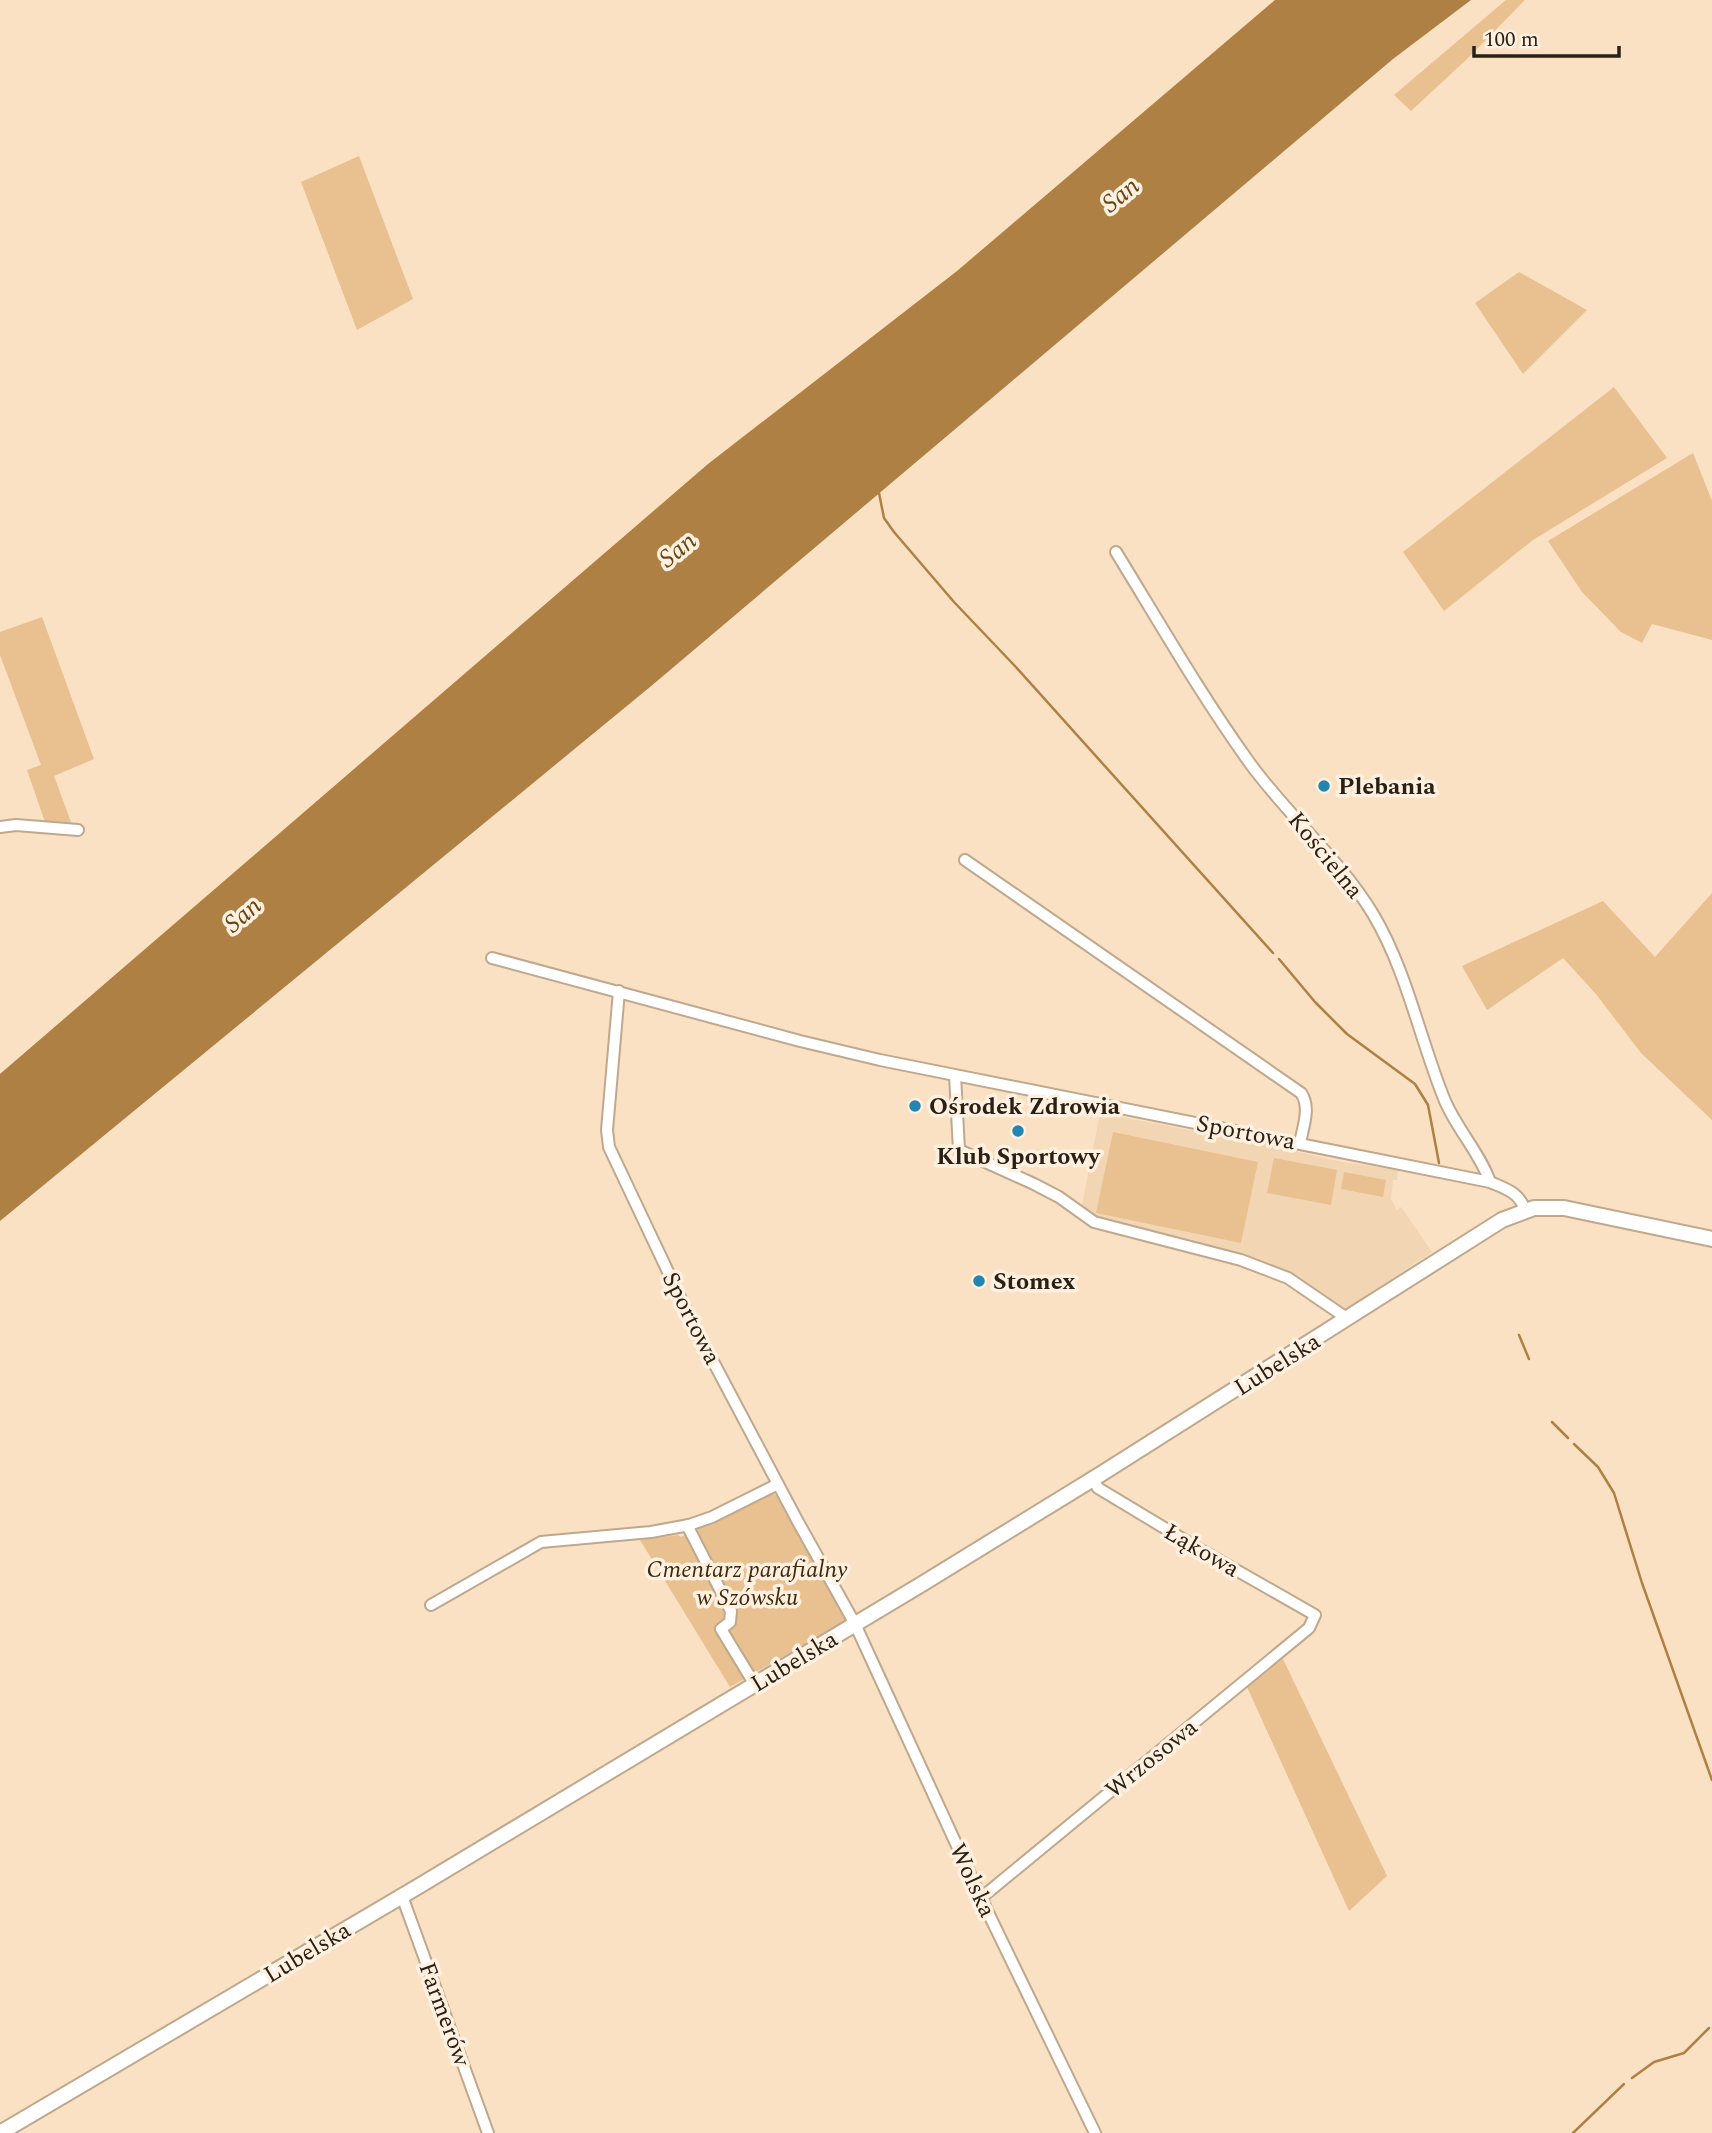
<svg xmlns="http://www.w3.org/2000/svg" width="1712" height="2133" viewBox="0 0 1712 2133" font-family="Spectral,serif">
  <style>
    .built { fill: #f2d5b3 }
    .green { fill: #e9c090 }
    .water { fill: #af8043 }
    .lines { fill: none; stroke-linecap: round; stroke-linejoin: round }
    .stream { stroke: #af8043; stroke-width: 2.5 }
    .street-casing { stroke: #bfa88d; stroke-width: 14 }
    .secondary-casing { stroke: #bfa88d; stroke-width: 18 }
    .street { stroke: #fff; stroke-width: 10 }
    .secondary { stroke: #fff; stroke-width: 14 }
    .poi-dot { fill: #2186b0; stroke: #fff0df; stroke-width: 2.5 }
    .labels { text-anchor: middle; stroke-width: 7; stroke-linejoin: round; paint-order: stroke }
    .poi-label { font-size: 24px; font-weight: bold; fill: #292016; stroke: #fff0df; text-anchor: start }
    .street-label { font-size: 24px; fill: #292016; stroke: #fff0df }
    .park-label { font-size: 24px; font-style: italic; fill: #3f2a0f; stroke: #fff0df }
    .water-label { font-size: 26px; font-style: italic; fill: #674517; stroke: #fff0df }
  </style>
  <rect width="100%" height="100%" fill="#fae1c4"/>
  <path class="built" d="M1100,1113L1269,1145L1342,1162L1398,1170L1397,1180H1393L1391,1199L1397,1210L1401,1207L1432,1252L1346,1309L1291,1276L1091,1216L1082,1205Z"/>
  <path class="green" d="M1506,0H1525L1467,59L1411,111L1394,95Z
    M359,156L413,299L357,330L301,182Z
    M1519,272L1587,310L1523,374L1475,303Z
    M1614,387L1667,458L1533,540L1444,611L1403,552Z
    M1693,453L1712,501V640L1652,624L1642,643L1621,632L1582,592L1548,541Z
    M42,617L94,759L54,776L71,822H45L27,770L41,765L0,655V632Z
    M1712,893V1120L1641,1053L1596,994L1563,958L1487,1010L1462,966L1603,901L1655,957Z
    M1113,1132L1258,1162L1241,1243L1096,1213Z
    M1274,1158L1337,1170L1331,1205L1267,1193Z
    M1344,1172L1386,1180L1383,1197L1341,1189Z
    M768,1492L776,1495L848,1620L730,1687L640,1540L678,1535L681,1537Z
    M1283,1659L1387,1876L1349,1911L1247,1687Z"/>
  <path class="water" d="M1275,0H1471L1393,59L650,687L0,1221V1074L708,464L957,271Z"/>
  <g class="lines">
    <path class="stream" d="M879,493L884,518L894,532L954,602L1014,665L1273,953
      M1279,959L1315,1002L1347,1034L1415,1084L1428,1105L1439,1163
      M1519,1335L1529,1359
      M1552,1422L1568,1438
      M1574,1444L1598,1467L1614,1493L1642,1583L1712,1780
      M1632,2078L1654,2062L1684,2053L1709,2028
      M1573,2133L1624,2084"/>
    <defs>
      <path id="street" d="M1116,552C1159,622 1201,695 1249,762C1287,815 1339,858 1373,914C1407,971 1420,1040 1445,1101C1457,1129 1481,1155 1490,1182
        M0,827L16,825L78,830
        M965,860L1301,1093C1311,1107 1303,1127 1300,1143
        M492,958L800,1041L880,1060L1490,1182C1506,1189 1519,1192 1525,1210
        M619,991L607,1130L609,1147L688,1314L797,1520L855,1624L981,1898L1095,2133
        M955,1075L959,1150L1034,1184L1059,1197L1094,1222L1241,1260L1288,1278L1348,1319
        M687,1525L731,1611L730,1622L721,1629L755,1685
        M431,1605L541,1542L651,1532L689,1525L712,1517L778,1484
        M402,1896L488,2133
        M981,1898L1309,1628L1315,1615L1201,1550L1098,1488L1093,1479"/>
      <path id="secondary" d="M0,2133L414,1889L922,1584L1101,1474L1502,1220L1534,1208H1564L1712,1239"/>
    </defs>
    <use href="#street" class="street-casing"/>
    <use href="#secondary" class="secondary-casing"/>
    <use href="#street" class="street"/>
    <use href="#secondary" class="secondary"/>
  </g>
  <g class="poi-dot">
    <circle cx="1324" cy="786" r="7"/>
    <circle cx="915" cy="1106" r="7"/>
    <circle cx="1018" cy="1131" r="7"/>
    <circle cx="979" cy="1281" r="7"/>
  </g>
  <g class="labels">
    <g class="poi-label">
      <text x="1338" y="794">Plebania</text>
      <text x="929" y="1114">Ośrodek Zdrowia</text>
      <text x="1018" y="1164" text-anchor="middle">Klub Sportowy</text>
      <text x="993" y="1289">Stomex</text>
    </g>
    <g class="street-label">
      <text transform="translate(1326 855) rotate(51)" y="8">Kościelna</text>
      <text transform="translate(1246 1132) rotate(11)" y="8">Sportowa</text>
      <text transform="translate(692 1318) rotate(63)" y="8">Sportowa</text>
      <text transform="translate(1277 1364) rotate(-32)" y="8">Lubelska</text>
      <text transform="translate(1202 1550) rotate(30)" y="8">Łąkowa</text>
      <text transform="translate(794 1661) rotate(-31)" y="8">Lubelska</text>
      <text transform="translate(1151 1758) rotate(-39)" y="8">Wrzosowa</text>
      <text transform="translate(973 1880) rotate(65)" y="8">Wolska</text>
      <text transform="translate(307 1952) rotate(-31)" y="8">Lubelska</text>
      <text transform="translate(445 2014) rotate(70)" y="8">Farmerów</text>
    </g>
    <g class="park-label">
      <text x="747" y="1577">Cmentarz parafialny<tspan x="747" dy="28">w Szówsku</tspan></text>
    </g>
    <g class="water-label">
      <text transform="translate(1120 194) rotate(-39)" y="9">San</text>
      <text transform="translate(677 549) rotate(-39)" y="9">San</text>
      <text transform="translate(242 914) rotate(-41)" y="9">San</text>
    </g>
  </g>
  <path d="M1474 46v10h145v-10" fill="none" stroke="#292016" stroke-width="3.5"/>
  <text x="1484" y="46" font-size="21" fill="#292016" stroke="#fff0df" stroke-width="5" paint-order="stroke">100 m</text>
</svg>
